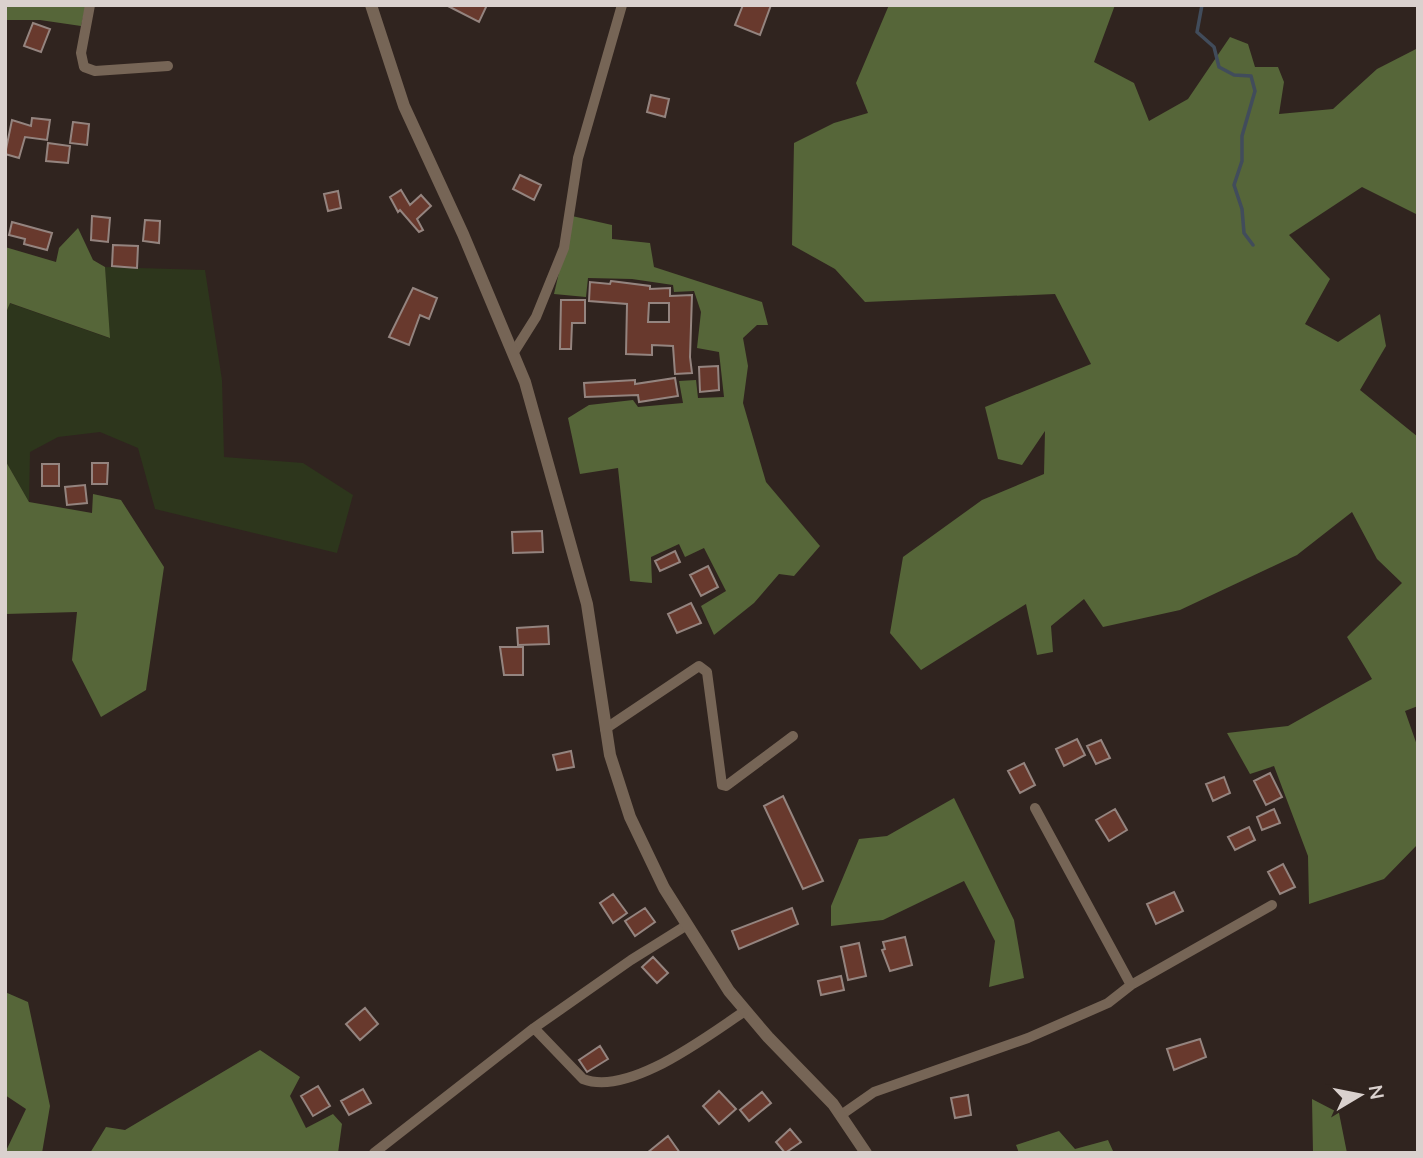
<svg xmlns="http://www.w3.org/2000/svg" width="1423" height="1158" viewBox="0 0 1423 1158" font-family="Mulish,sans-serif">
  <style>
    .green { fill: #2d361c }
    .forest { fill: #566639 }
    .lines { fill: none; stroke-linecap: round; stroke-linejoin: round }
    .stream { stroke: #414c5b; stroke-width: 3.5 }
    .building { fill: #68392d; stroke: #94847f; stroke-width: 2; fill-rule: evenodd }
    .minor { stroke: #766556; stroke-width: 10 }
    .tertiary { stroke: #766556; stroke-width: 12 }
  </style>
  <rect width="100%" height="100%" fill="#30241f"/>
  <path class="green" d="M105,267L205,270L222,380L224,457L303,463L353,495L337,553L155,509L138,448L100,432L58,437L30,452L29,502L5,460V315L9,303L109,338Z"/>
  <path class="forest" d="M5,5H86L81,26L40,20H5Z
    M889,5H1115L1094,62L1134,83L1149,121L1188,99L1230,37L1248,44L1255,67H1278L1284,82L1279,114L1333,109L1377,69L1418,48V215L1362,187L1289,235L1330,279L1305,324L1338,342L1380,314L1386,346L1360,390L1418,437V706L1405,711L1418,748V844L1384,879L1309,904L1308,856L1274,766L1250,774L1227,733L1288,726L1372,679L1347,637L1402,583L1377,559L1352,512L1297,555L1180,610L1103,627L1084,599L1051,626L1053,652L1037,655L1026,604L921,670L890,633L903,557L982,500L1044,474L1045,431L1022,465L998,459L985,407L1091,364L1055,294L865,302L835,269L792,245L794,143L834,123L868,113L856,83Z
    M572,216L612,225V239L650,243L654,267L762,302L768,325H757L743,338L748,366L743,403L766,482L820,546L794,576L779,574L754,603L714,635L701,606L726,591L704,548L685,557L679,544L651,557L652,583L630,581L618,468L580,474L568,418L589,405L633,400L638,407L683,403L679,381L696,380L698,398L724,397L719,352L697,348L701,312L694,291L674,292L673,285L632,279L588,278L586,297L554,294Z
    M78,228L93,260L105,267L110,338L10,303L5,315V247L56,262L59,248Z
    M5,460L29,502L92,513L93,494L121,500L164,567L146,690L101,717L72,660L77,612L5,614Z
    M954,798L1014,920L1024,978L989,987L995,941L964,881L883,920L831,926V906L859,839L887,836Z
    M5,992L28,1002L50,1106L42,1153H5L26,1109L5,1095Z
    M260,1050L300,1077L290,1096L306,1128L333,1114L342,1124L338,1153H90L106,1127L125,1130Z
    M1312,1099L1339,1113L1347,1153H1313Z
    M1059,1131L1075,1149L1108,1140L1113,1151L1019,1153L1016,1145Z"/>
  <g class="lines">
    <path class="stream" d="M1202,5L1197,32L1214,47L1219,67L1234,75L1251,76L1255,91L1242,136V161L1234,185L1242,209L1244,233L1253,245"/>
  </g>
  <path class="building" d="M446,5H487L479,22Z
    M743,5H771L760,35L735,25Z
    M33,23L50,29L41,52L24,46Z
    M651,95L669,99L665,117L647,112Z
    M32,118L50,120L47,140L25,137L19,158L5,154L12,120L31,126Z
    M73,122L89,124L87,145L70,143Z
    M48,143L70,146L68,163L46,161Z
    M520,175L541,185L534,200L513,189Z
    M401,190L410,205L421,195L431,206L417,219L423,230L419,232L400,210L398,212L390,197Z
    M338,191L341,208L328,211L324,194Z
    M92,216L110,218L108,242L91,240Z
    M145,220L160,221L159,243L143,241Z
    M12,222L52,233L47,250L24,244L25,239L9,235Z
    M113,245L138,246L137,268L112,266Z
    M611,281L650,286V289L670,288V296L692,295L690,357L692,373L675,374L673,346L652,345V355L626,354L627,304L589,301L590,282L610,284ZM649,303H669V322H648Z
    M413,288L437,298L429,319L420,315L409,345L389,337Z
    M561,300H585V323H572L571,349H560Z
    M718,366L719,390L700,392L699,367Z
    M675,378L678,396L639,402L638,395L585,397L584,383L635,380V384Z
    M92,463H108L107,484H92Z
    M42,464H59V486H42Z
    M85,485L87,503L67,505L65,487Z
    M542,531L543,552L513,553L512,532Z
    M675,551L680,562L660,571L655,561Z
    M708,566L718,587L701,596L690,575Z
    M691,603L701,623L677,633L668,614Z
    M548,626L549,644L518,645L517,628Z
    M500,647H523V675H504Z
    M1077,739L1085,755L1064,766L1056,749Z
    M1101,740L1110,758L1096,764L1087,746Z
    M571,751L574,767L557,770L553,755Z
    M1024,763L1035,785L1020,793L1008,771Z
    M1270,773L1282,797L1266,805L1254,781Z
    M1224,777L1230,793L1213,801L1206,784Z
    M783,796L823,881L803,889L764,806Z
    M1115,809L1127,830L1109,841L1096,820Z
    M1274,809L1280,823L1262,830L1257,817Z
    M1249,827L1255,840L1235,850L1228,837Z
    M1283,864L1295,887L1280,894L1268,872Z
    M1174,892L1183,911L1156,924L1147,904Z
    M613,894L627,913L613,923L600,903Z
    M645,908L655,922L635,936L625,921Z
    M792,908L798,924L739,949L732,931Z
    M905,937L912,965L890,971L882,950L885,949L883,942Z
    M859,943L866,976L848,980L841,947Z
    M653,957L668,973L657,983L642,967Z
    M841,976L844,990L821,995L818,981Z
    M365,1008L378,1024L360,1040L346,1024Z
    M1200,1039L1206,1057L1174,1070L1167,1049Z
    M600,1046L608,1059L587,1072L579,1060Z
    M318,1086L330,1106L313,1116L301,1096Z
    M363,1089L371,1103L349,1115L341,1101Z
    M719,1091L736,1109L719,1124L703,1106Z
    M762,1092L771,1103L749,1121L740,1110Z
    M968,1095L971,1115L955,1118L951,1098Z
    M790,1129L801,1142L785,1153L776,1142Z
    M668,1136L680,1153H647Z"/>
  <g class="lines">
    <path class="minor" d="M90,5L81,53L84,67L95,71L168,66
      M514,352L536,317L564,248L578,158L622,5
      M605,729L699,666L707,672L722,785L726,786L793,736
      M1035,808L1131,985
      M534,1028L583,1079C629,1097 707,1036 745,1011
      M841,1115L874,1092L1028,1038L1108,1003L1131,985L1272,905
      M374,1153L534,1028L631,960L687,925"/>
    <path class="tertiary" d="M371,5L404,106L463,234L525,382L587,604L610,755L630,817L664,888L729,991L768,1037L833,1104L866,1153"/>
  </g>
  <rect width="1423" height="1158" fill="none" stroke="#dad1ce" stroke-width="14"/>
  <g transform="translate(1360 1095) rotate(80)" stroke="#30241f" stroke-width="5" paint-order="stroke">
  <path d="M0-5L12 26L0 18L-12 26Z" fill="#dad1ce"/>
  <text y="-10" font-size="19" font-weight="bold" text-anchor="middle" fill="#dad1ce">N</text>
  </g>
</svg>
